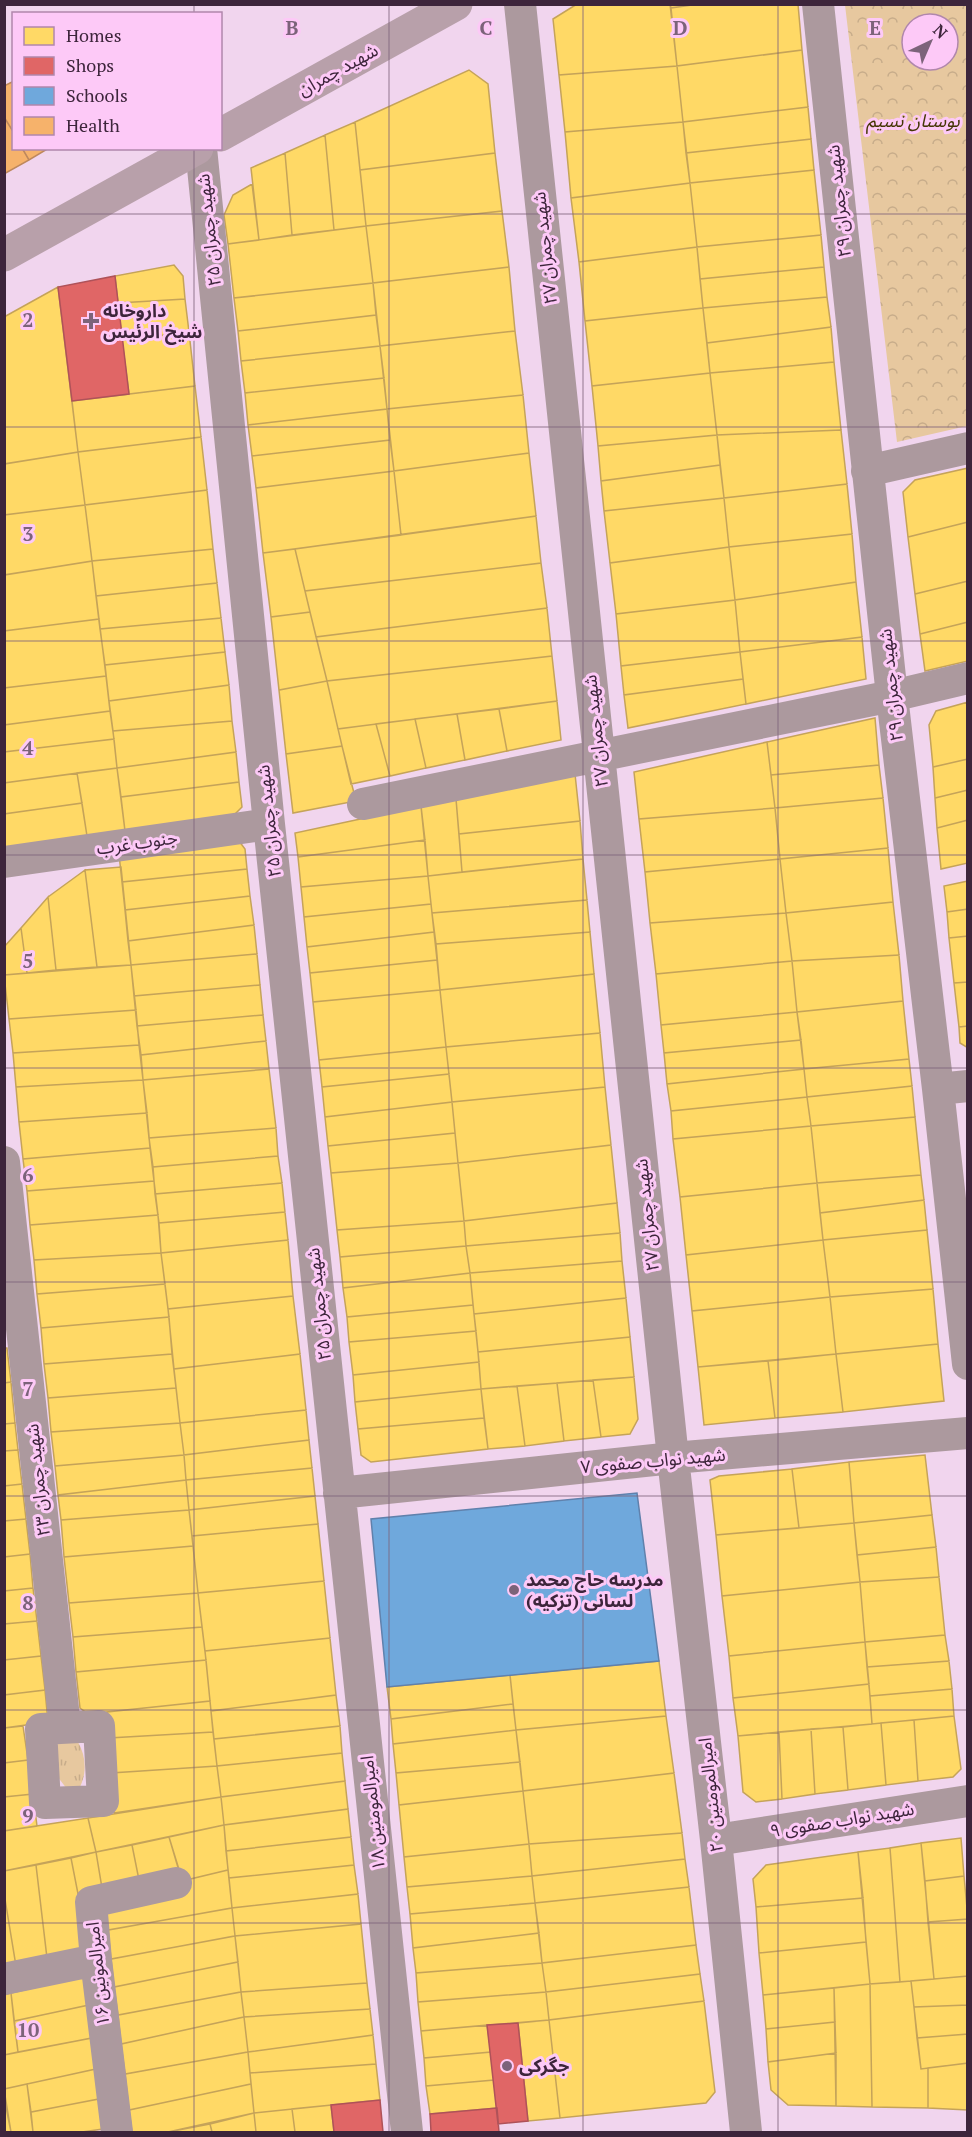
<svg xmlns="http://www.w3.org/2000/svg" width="972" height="2137" viewBox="0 0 972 2137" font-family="'PT Serif','Noto Sans Arabic',serif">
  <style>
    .grass { fill: url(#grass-tufts) }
    .forest { fill: url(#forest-crowns); fill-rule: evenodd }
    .homes { fill: #ffd966; stroke: #c5a359; stroke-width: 1.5 }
    .shops { fill: #e06666; stroke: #af5259; stroke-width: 1.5 }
    .schools { fill: #6fa8dc; stroke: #6081ac; stroke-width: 1.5 }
    .health { fill: #f6b26b; stroke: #be885d; stroke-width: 1.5 }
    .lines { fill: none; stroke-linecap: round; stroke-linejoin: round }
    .street { stroke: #ac999e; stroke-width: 32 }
    .secondary { stroke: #b8a0aa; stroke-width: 33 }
    .grid { fill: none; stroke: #7c637a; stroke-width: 1.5; stroke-opacity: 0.55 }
    .poi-dot { fill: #7c637a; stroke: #fdc9f7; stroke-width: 2 }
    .labels { text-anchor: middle; stroke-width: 6; stroke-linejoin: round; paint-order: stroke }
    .street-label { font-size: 18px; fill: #3d253b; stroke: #fdc9f7 }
    .park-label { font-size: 18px; font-style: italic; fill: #453605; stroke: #fdc9f7 }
    .poi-label { font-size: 18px; font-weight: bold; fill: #3d253b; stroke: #fdc9f7; text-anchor: start }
    .grid-label { font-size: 20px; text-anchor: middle; font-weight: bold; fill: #7c637a; stroke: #fdc9f7; stroke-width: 6; stroke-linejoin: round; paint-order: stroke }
  </style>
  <defs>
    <pattern id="grass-tufts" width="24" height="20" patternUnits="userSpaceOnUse" patternTransform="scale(1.5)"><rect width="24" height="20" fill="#e7c89f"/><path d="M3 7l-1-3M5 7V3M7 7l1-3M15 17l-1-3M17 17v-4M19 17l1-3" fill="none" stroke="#c7ac8a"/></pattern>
    <pattern id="forest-crowns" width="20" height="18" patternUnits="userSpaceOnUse" patternTransform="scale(1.5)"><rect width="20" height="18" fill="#e7c89f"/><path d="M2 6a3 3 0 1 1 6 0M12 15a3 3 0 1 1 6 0" fill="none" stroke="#c7ac8a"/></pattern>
  </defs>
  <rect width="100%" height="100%" fill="#f1d5ee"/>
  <path class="grass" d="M59,1740L78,1742C86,1756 87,1772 80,1787L67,1789L57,1776L53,1756Z"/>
  <path class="forest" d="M845,5H967V426L897,442ZM912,24H948V60H912Z"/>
  <path class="homes" d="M577,4H670L677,66L559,75L553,19Z
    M670,4H699L671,8Z
    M699,4H798L802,50L677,66L671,8Z
    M802,50L808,107L683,122L677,66Z
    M677,66L683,122L565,132L559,75Z
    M469,70L488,84L495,153L360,170L355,122Z
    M808,107L811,139L686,153L683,122Z
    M355,122L366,226L334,230L325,135Z
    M683,122L690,183L571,198L565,132Z
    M325,135L334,230L292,235L285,153Z
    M811,139L814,170L690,183L686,153Z
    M285,153L292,235L259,240L251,168Z
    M495,153L502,211L366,226L360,170Z
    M814,170L821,235L697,247L690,183Z
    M690,183L697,247L579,262L571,198Z
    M252,184L259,240L228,244L224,215L233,195Z
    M502,211L509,267L373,283L366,226Z
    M366,226L373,283L234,298L228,244Z
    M821,235L824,267L700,279L697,247Z
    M697,247L703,308L585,321L579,262Z
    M174,265L183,276L185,299L118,303L115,276Z
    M509,267L515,331L380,346L373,283Z
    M824,267L827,297L703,308L700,279Z
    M373,283L376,315L238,331L234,298Z
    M58,287L78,452L4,464V317Z
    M827,297L831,327L707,343L703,308Z
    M185,299L189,332L122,340L118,303Z
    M703,308L710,373L592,386L585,321Z
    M376,315L380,346L241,361L238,331Z
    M831,327L834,362L710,373L707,343Z
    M515,331L523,395L387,409L380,346Z
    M189,332L195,386L129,394L122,340Z
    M380,346L384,378L245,393L241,361Z
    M834,362L841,430L717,435L710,373Z
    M710,373L717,435L598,446L592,386Z
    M384,378L387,409L248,425L245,393Z
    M195,386L201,437L78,452L72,401Z
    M523,395L529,453L394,471L387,409Z
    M387,409L390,440L252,456L248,425Z
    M841,430L847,484L724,498L717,435Z
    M717,435L720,465L601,481L598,446Z
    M201,437L207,490L85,505L78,452Z
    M390,440L394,471L256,488L252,456Z
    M78,452L85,505L4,515V464Z
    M529,453L536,516L401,535L394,471Z
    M720,465L724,498L604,511L601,481Z
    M968,468V522L908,537L903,492L915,480Z
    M394,471L401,535L263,553L256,488Z
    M847,484L852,534L729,547L724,498Z
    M207,490L213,549L92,561L85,505Z
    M724,498L729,547L610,563L604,511Z
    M85,505L92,561L4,575V515Z
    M536,516L541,563L305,591L295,549Z
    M968,522V581L915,594L908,537Z
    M852,534L856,582L735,600L729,547Z
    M729,547L735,600L616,614L610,563Z
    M213,549L217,583L96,596L92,561Z
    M295,549L310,612L271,617L263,553Z
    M92,561L99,619L4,631V575Z
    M541,563L547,608L316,637L305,591Z
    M968,581V622L920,634L915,594Z
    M856,582L862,637L740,652L735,600Z
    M217,583L221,618L100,629L96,596Z
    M735,600L740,652L621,666L616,614Z
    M547,608L552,656L327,681L316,637Z
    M310,612L327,681L279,690L271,617Z
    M221,618L225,652L105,665L100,629Z
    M99,619L106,676L4,688V631Z
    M968,622V661L925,671L920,634Z
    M862,637L866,679L746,704L740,652Z
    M225,652L229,685L109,701L105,665Z
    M740,652L743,679L624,695L621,666Z
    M552,656L557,701L338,729L327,681Z
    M106,676L110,711L4,725V688Z
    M743,679L746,704L628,728L624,695Z
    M327,681L342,746L286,754L279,690Z
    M229,685L232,721L113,731L109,701Z
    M557,701L561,740L507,751L499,709Z
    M968,702V759L933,767L929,725L936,711Z
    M499,709L507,751L465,760L457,714Z
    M110,711L114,739L4,752V725Z
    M457,714L465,760L426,768L415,719Z
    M875,718L879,765L771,775L767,742Z
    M415,719L426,768L390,776L376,724Z
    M232,721L236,752L117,768L113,731Z
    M376,724L390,776L351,784L338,729Z
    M114,739L117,768L4,783V752Z
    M767,742L775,808L639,819L634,772Z
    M342,746L356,801L293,813L286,754Z
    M236,752L239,782L121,797L117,768Z
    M968,759V790L935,798L933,767Z
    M879,765L883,798L775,808L771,775Z
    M117,768L125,831L87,836L77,773Z
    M77,773L82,803L4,814V783Z
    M575,774L580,821L459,834L456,799Z
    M239,782L242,807L234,815L125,831L121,797Z
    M968,790V820L937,828L935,798Z
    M883,798L888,848L780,859L775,808Z
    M456,799L462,872L428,876L421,806Z
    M82,803L87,836L4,848V814Z
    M421,806L425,840L298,857L295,833Z
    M775,808L780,859L645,872L639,819Z
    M968,820V863L941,869L937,828Z
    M580,821L583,859L462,872L459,834Z
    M425,840L428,876L301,887L298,857Z
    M239,841L245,849L247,869L122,882L119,854Z
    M888,848L893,902L786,913L780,859Z
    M583,859L587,900L432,913L428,876Z
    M780,859L786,913L650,923L645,872Z
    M121,867L131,965L97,967L85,870Z
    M247,869L250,896L125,910L122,882Z
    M85,870L97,967L56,970L48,897Z
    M428,876L431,904L304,917L301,887Z
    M968,881V909L947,912L944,886Z
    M250,896L254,925L128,941L125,910Z
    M48,897L56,970L27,973L21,928Z
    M587,900L590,932L436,944L432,913Z
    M893,902L899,955L792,961L786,913Z
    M431,904L434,932L307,947L304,917Z
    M968,909V936L949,938L947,912Z
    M786,913L792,961L656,974L650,923Z
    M254,925L257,954L131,965L128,941Z
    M21,928L27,973L4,975V947Z
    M434,932L437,960L310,973L307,947Z
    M590,932L594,974L440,990L436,944Z
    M968,936V982L954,983L949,938Z
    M257,954L260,985L134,996L131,965Z
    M899,955L903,1001L797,1012L792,961Z
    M437,960L440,990L313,1002L310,973Z
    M792,961L797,1012L661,1025L656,974Z
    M131,965L136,1010L9,1019L4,975Z
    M594,974L600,1033L446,1047L440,990Z
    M968,982V1026L959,1027L954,983Z
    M260,985L263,1015L137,1026L134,996Z
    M440,990L446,1047L319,1060L313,1002Z
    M903,1001L909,1059L804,1069L797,1012Z
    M136,1010L139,1045L13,1053L9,1019Z
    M797,1012L801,1040L664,1053L661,1025Z
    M263,1015L266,1041L141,1055L137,1026Z
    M968,1026V1048L960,1043L959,1027Z
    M600,1033L605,1087L452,1102L446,1047Z
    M801,1040L804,1069L667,1084L664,1053Z
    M266,1041L269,1069L143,1080L141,1055Z
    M139,1045L143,1080L16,1087L13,1053Z
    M446,1047L449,1074L322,1087L319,1060Z
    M909,1059L912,1086L807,1097L804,1069Z
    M269,1069L276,1128L149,1138L143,1080Z
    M804,1069L807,1097L671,1111L667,1084Z
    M449,1074L452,1102L325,1117L322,1087Z
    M143,1080L147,1113L19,1122L16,1087Z
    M912,1086L915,1117L811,1126L807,1097Z
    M605,1087L611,1145L458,1163L452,1102Z
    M807,1097L811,1126L673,1139L671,1111Z
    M452,1102L455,1133L328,1146L325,1117Z
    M147,1113L150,1148L23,1159L19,1122Z
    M915,1117L921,1175L817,1183L811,1126Z
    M811,1126L817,1183L680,1197L673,1139Z
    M276,1128L278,1156L153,1167L149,1138Z
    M455,1133L458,1163L331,1173L328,1146Z
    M611,1145L617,1203L464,1221L458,1163Z
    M150,1148L154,1181L27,1191L23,1159Z
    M278,1156L282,1183L155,1194L153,1167Z
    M458,1163L464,1221L337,1230L331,1173Z
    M921,1175L924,1200L820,1213L817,1183Z
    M154,1181L158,1215L30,1225L27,1191Z
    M282,1183L285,1212L159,1223L155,1194Z
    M817,1183L823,1240L686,1255L680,1197Z
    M924,1200L927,1230L823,1240L820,1213Z
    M617,1203L620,1233L466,1246L464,1221Z
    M285,1212L288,1240L161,1253L159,1223Z
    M158,1215L161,1253L34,1260L30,1225Z
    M464,1221L466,1246L340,1257L337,1230Z
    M927,1230L933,1289L830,1297L823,1240Z
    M620,1233L622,1261L470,1273L466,1246Z
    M288,1240L293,1296L168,1309L161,1253Z
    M823,1240L830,1297L692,1311L686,1255Z
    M466,1246L470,1273L343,1288L340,1257Z
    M161,1253L165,1284L37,1294L34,1260Z
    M622,1261L626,1298L474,1314L470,1273Z
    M470,1273L473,1305L347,1317L343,1288Z
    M165,1284L169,1317L41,1328L37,1294Z
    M933,1289L938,1344L836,1354L830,1297Z
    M293,1296L300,1354L174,1369L168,1309Z
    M830,1297L836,1354L698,1367L692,1311Z
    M626,1298L630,1337L478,1352L474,1314Z
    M473,1305L476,1331L349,1342L347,1317Z
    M169,1317L172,1354L44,1364L41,1328Z
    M476,1331L479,1362L353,1375L349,1342Z
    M630,1337L634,1377L481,1389L478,1352Z
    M938,1344L944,1401L843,1412L836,1354Z
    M4,1348H7L11,1382L4,1383Z
    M172,1354L176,1388L48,1398L44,1364Z
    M300,1354L306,1410L180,1423L174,1369Z
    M836,1354L843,1412L775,1418L768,1361Z
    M768,1361L775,1418L704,1425L698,1367Z
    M479,1362L481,1389L355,1402L353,1375Z
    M634,1377L638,1419L630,1434L601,1437L593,1380Z
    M593,1380L601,1437L564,1441L557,1383Z
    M11,1382L15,1423L4,1424V1383Z
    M557,1383L564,1441L525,1446L517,1386Z
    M517,1386L525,1446L488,1449L481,1389Z
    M176,1388L180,1423L51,1432L48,1398Z
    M481,1389L484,1418L358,1429L355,1402Z
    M306,1410L309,1440L184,1455L180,1423Z
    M484,1418L488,1449L371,1462L361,1455L358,1429Z
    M15,1423L18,1450L4,1451V1424Z
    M180,1423L184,1455L55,1466L51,1432Z
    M309,1440L312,1468L186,1480L184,1455Z
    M18,1450L22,1484L4,1486V1451Z
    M184,1455L186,1480L58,1495L55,1466Z
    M925,1455L932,1515L854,1523L849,1462Z
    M849,1462L854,1523L799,1528L792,1469Z
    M312,1468L315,1496L189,1510L186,1480Z
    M792,1469L799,1528L716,1535L710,1480L719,1476Z
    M186,1480L189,1510L61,1520L58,1495Z
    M22,1484L26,1519L4,1521V1486Z
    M315,1496L318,1524L192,1536L189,1510Z
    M189,1510L193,1546L64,1557L61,1520Z
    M932,1515L936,1547L857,1555L854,1523Z
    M26,1519L30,1554L4,1557V1521Z
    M854,1523L860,1582L722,1596L716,1535Z
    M318,1524L324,1581L198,1593L192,1536Z
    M193,1546L198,1593L69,1603L64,1557Z
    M936,1547L939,1577L860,1582L857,1555Z
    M30,1554L33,1588L4,1591V1557Z
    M939,1577L945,1635L865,1642L860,1582Z
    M324,1581L330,1638L205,1651L198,1593Z
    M860,1582L865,1642L729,1656L722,1596Z
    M33,1588L37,1621L4,1624V1591Z
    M198,1593L202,1627L73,1637L69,1603Z
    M37,1621L41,1656L4,1660V1624Z
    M202,1627L206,1660L76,1672L73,1637Z
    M945,1635L949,1661L867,1667L865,1642Z
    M330,1638L336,1695L211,1711L205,1651Z
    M865,1642L869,1684L733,1698L729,1656Z
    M41,1656L45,1690L4,1695V1660Z
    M206,1660L210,1701L107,1712L87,1713L80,1708L76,1672Z
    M659,1661L666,1716L516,1730L510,1675Z
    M949,1661L952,1689L870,1696L867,1667Z
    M510,1675L513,1704L391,1719L387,1687Z
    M869,1684L872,1724L738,1736L733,1698Z
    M952,1689L954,1716L872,1724L870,1696Z
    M45,1690L48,1722L4,1728V1695Z
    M336,1695L340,1726L214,1739L211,1711Z
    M210,1701L213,1732L109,1738L107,1712Z
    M513,1704L516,1730L393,1744L391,1719Z
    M666,1716L674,1773L523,1791L516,1730Z
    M954,1716L961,1769L953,1777L918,1781L914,1720Z
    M914,1720L918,1781L886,1785L881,1723Z
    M881,1723L886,1785L848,1790L843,1727Z
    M23,1726L28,1760L4,1763V1728Z
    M340,1726L342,1753L217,1766L214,1739Z
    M843,1727L848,1790L815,1794L811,1729Z
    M811,1729L815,1794L782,1799L779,1732Z
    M516,1730L520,1762L396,1773L393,1744Z
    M213,1732L217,1766L111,1773L109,1738Z
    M779,1732L782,1799L756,1802L743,1792L738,1736Z
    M342,1753L345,1781L221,1797L217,1766Z
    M28,1760L33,1794L4,1797V1763Z
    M520,1762L523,1791L399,1805L396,1773Z
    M217,1766L221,1797L114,1813L111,1773Z
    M674,1773L682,1833L529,1844L523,1791Z
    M345,1781L348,1809L224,1825L221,1797Z
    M523,1791L529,1844L404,1857L399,1805Z
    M33,1794L37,1826L4,1831V1797Z
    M221,1797L224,1825L96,1852L88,1818Z
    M348,1809L351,1837L226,1851L224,1825Z
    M88,1818L96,1852L4,1871V1831Z
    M224,1825L228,1870L182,1881L169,1837Z
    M682,1833L685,1859L532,1876L529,1844Z
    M169,1837L181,1876L140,1885L132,1845Z
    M351,1837L354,1865L229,1878L226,1851Z
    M961,1838L964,1876L925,1881L921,1843Z
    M921,1843L934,1979L900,1982L890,1848Z
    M529,1844L532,1876L407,1887L404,1857Z
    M132,1845L140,1885L103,1894L96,1852Z
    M890,1848L900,1982L870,1984L858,1852Z
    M96,1852L103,1894L79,1899L71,1858Z
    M858,1852L863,1898L756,1907L753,1879L766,1865Z
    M71,1858L79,1899L84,1951L47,1958L36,1865Z
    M685,1859L689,1887L535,1903L532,1876Z
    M36,1865L47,1958L16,1966L4,1893V1871Z
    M354,1865L358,1894L232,1908L229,1878Z
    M228,1870L232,1908L108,1930L105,1906L182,1881Z
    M532,1876L535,1903L410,1914L407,1887Z
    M964,1876L968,1919L928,1922L925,1881Z
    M689,1887L696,1945L542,1963L535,1903Z
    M4,1893L16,1966L4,1968Z
    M358,1894L361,1924L235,1936L232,1908Z
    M863,1898L866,1942L759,1953L756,1907Z
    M535,1903L539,1933L413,1948L410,1914Z
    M232,1908L235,1936L111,1959L108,1930Z
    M968,1919V1976L934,1979L928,1922Z
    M361,1924L367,1983L241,1992L235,1936Z
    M539,1933L542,1963L416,1973L413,1948Z
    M235,1936L238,1962L114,1987L111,1959Z
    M866,1942L870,1984L763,1995L759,1953Z
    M696,1945L700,1974L546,1992L542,1963Z
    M238,1962L241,1992L118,2015L114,1987Z
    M542,1963L546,1992L418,2002L416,1973Z
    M700,1974L704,2001L549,2020L546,1992Z
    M85,1976L89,2005L14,2021L11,1993Z
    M968,1976V2005L914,2007L911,1981Z
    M911,1981L921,2069L928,2068V2108L872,2107L870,1984Z
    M367,1983L370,2009L244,2017L241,1992Z
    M870,1984L872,2107L836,2106L834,1988Z
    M834,1988L835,2022L766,2029L763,1995Z
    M241,1992L244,2017L121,2044L118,2015Z
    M546,1992L549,2020L421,2031L418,2002Z
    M11,1993L18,2052L4,2055V1995Z
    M704,2001L715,2092L706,2103L560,2118L549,2020Z
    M89,2005L92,2038L18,2052L14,2021Z
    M968,2005V2034L917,2038L914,2007Z
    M370,2009L373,2035L248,2052L244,2017Z
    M244,2017L248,2052L125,2074L121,2044Z
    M549,2020L560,2118L528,2121L518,2023Z
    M835,2022L836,2053L768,2062L766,2029Z
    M487,2025L491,2052L424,2058L421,2031Z
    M968,2034V2063L921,2069L917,2038Z
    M373,2035L376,2064L250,2073L248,2052Z
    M92,2038L96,2069L4,2089V2055Z
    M248,2052L251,2084L129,2110L125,2074Z
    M491,2052L494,2080L426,2086L424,2058Z
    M836,2053V2106L788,2105L771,2090L768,2062Z
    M968,2063V2110L928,2108V2068Z
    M376,2064L380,2100L254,2113L250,2073Z
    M96,2069L99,2099L31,2112L27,2084Z
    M494,2080L497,2108L430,2114L426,2086Z
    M27,2084L33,2132H11L4,2089Z
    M251,2084L254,2113L168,2132H132L129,2110Z
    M4,2097L11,2132H4Z
    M99,2099L103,2129L82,2132H33L31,2112Z
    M331,2105L334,2132H295L292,2109Z
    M292,2109L295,2132H256L254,2113Z
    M254,2113L256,2132H212L210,2124Z
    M210,2124L212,2132H168Z"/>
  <path class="shops" d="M115,276L129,394L72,401L58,287Z
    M518,2023L528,2121L498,2124L487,2025Z
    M380,2100L383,2132H334L331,2105Z
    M497,2108L499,2132H431L430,2114Z"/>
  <path class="schools" d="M637,1493L659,1661L387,1687L371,1519Z"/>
  <path class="health" d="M14,81V133L4,117V86Z
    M4,117L14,133V148H22L29,160L4,174Z
    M22,148H49L29,160Z"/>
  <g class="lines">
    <path class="street" d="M520,4L673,1458L716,1840L746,2132
      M818,4L892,696L938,1089L968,1364
      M201,148L269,824L407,2132
      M867,471L968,448
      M363,804L892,696L968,678
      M4,862L269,824
      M938,1089L968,1086
      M4,1162L65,1727
      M339,1493L673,1458L968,1433
      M99,1726L103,1801L45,1803L41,1729Z
      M716,1840L968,1801
      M4,1979L96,1960
      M117,2132L96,1960L91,1902L176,1883"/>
    <path class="secondary" d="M220,135L456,4
      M4,255L197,148"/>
  </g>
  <path class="grid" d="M194,4V14M389,4V2132M583,4V2132M778,4V2132M194,148V2132M4,214H968M4,427H968M4,641H968M4,855H968M4,1068H968M4,1282H968M4,1496H968M4,1710H968M4,1923H968"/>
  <g class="poi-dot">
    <path d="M88 312h6v6h6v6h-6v6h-6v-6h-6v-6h6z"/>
    <circle cx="514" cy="1590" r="6"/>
    <circle cx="507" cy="2066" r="6"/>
  </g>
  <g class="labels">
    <g class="street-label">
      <text transform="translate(338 70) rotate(-29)" y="6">شهید چمران</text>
      <text transform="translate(839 201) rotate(-96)" y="6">شهید چمران ۲۹</text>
      <text transform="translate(209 230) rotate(-96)" y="6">شهید چمران ۲۵</text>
      <text transform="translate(545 248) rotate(-96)" y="6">شهید چمران ۲۷</text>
      <text transform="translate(891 685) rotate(-96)" y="6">شهید چمران ۲۹</text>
      <text transform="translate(596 731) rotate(-96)" y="6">شهید چمران ۲۷</text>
      <text transform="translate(269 821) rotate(-96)" y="6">شهید چمران ۲۵</text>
      <text transform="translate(137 843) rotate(-8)" y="6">جنوب غرب</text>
      <text transform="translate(647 1215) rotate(-96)" y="6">شهید چمران ۲۷</text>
      <text transform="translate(319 1304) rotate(-96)" y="6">شهید چمران ۲۵</text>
      <text transform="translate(653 1461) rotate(-5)" y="6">شهید نواب صفوی ۷</text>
      <text transform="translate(38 1480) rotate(-96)" y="6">شهید چمران ۲۳</text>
      <text transform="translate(711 1795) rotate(-96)" y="6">امیرالمومنین ۲۰</text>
      <text transform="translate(373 1813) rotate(-96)" y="6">امیرالمومنین ۱۸</text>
      <text transform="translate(842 1820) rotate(-9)" y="6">شهید نواب صفوی ۹</text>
      <text transform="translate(98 1974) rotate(-96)" y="6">امیرالمونین ۱۶</text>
    </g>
    <g class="park-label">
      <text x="913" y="127">بوستان نسیم</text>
    </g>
    <g class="poi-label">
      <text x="103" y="317">داروخانه<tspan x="103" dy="21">شیخ الرئیس</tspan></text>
      <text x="526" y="1586">مدرسه حاج محمد<tspan x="526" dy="21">لسانی (تزکیه)</tspan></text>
      <text x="519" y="2072">جگرکی</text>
    </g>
  </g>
  <g class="grid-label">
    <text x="292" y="35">B</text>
    <text x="486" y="35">C</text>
    <text x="680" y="35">D</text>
    <text x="875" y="35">E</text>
    <text x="28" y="327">2</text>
    <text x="28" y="541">3</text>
    <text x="28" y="755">4</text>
    <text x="28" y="968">5</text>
    <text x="28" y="1182">6</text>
    <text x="28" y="1396">7</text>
    <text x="28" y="1610">8</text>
    <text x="28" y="1823">9</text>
    <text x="28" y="2037">10</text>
  </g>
  <rect width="972" height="2137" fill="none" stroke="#3d253b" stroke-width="12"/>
  <rect x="12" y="12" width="210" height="138" fill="#fdc9f7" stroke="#b087ac" stroke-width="1.5"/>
  <rect x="24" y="27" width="30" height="18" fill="#ffd966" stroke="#b087ac" stroke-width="1.5"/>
  <text x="66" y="42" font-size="18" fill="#3d253b">Homes</text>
  <rect x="24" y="57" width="30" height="18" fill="#e06666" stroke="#b087ac" stroke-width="1.5"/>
  <text x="66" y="72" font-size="18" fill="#3d253b">Shops</text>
  <rect x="24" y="87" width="30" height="18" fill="#6fa8dc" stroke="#b087ac" stroke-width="1.5"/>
  <text x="66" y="102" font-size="18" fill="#3d253b">Schools</text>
  <rect x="24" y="117" width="30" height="18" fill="#f6b26b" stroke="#b087ac" stroke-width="1.5"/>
  <text x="66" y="132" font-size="18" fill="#3d253b">Health</text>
  <g transform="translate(930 42) rotate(44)"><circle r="28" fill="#fdc9f7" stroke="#b087ac" stroke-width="1.5"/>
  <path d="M0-4.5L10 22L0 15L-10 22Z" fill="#7c637a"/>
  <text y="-9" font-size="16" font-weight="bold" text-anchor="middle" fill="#3d253b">N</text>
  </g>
</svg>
